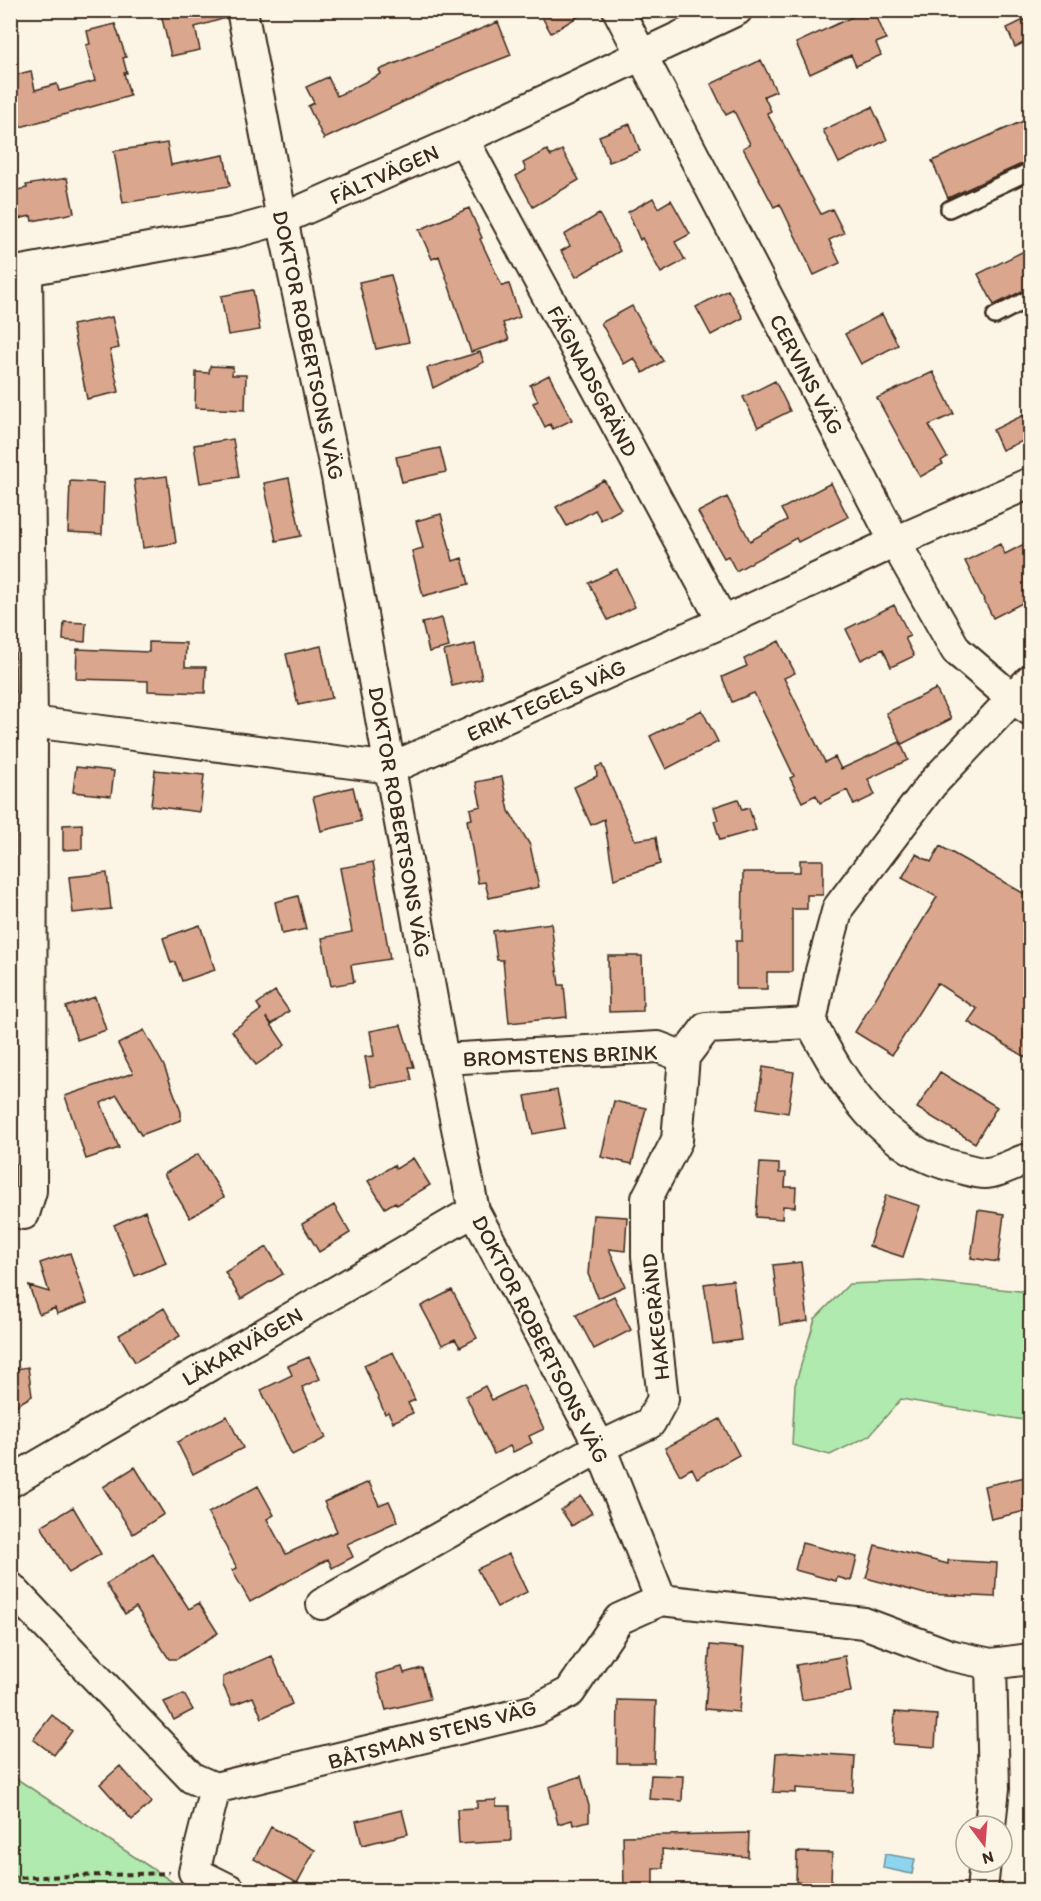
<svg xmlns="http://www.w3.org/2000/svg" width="1041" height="1901" viewBox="0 0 1041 1901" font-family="Itim,sans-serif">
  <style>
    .green { fill: #b0eaae; stroke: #768a66; stroke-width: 1.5 }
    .water { fill: #8dd5ee; stroke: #6c919b; stroke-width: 1.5 }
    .building { fill: #daa68e; stroke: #3b2a1e; stroke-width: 1.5 }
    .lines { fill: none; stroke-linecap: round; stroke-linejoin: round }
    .lane-casing { stroke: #3b2a1e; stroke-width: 20 }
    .street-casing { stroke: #3b2a1e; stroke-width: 34 }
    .path { stroke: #3b2a1e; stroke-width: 4; stroke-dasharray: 6 4.5; stroke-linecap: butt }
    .lane { stroke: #fcf5e5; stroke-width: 15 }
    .street { stroke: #fcf5e5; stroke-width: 30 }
    .labels { text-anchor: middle; stroke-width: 4.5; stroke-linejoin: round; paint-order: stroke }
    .street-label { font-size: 22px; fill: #3b2a1e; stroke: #fcf5e5 }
  </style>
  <rect width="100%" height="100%" fill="#fcf5e5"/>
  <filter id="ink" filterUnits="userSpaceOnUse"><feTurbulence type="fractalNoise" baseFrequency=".0167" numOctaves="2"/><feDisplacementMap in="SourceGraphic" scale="12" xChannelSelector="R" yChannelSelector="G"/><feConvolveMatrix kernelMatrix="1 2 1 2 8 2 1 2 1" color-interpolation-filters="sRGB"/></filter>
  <g filter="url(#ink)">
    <path class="green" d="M921,1281L1030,1292V1421L901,1399L869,1436L830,1455L792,1445L795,1385L815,1319L849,1284Z
      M11,1775L183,1889L186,1890H11Z"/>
    <path class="water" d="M885,1854L915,1859L912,1874L883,1868Z"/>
    <path class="building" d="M160,10H225L226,18L195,27L200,50L171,56Z
      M538,10H589L551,33Z
      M867,10H874L886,39L876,43L881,55L856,66L851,55L810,74L796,43Z
      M1030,17V40L1015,47L1007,28Z
      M498,22L511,55L465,73L324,139L308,106L314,103L306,87L328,77L337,96L381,74L379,70Z
      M115,24L126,57L123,58L127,73H124L130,96L10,130V76L31,71L35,90L57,84L59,91L95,81L86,45L90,44L87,31Z
      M761,60L776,91L764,96L771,111L767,113L821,214L832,209L844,233L829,240L840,263L814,275L780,204L774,207L743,148L750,144L734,111L726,115L711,84Z
      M872,107L887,140L839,163L823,130Z
      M1030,118V147L1023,151L1028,161L948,198L932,161Z
      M630,124L640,151L609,162L599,136Z
      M167,143L171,165L224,155L230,186L123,203L114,151Z
      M547,150L551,156L562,150L579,180L533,207L516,176L526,170L523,163Z
      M67,178L74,213L32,221L31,216L17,219L12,191L27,188L26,185Z
      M653,198L658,208L671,200L690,234L675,242L685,260L661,273L642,238L640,240L628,212Z
      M469,208L482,238L480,239L502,286L509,284L520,317L503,323L509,340L471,352L439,256L432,259L419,230Z
      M599,214L620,251L576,277L561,251L570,246L564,235Z
      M1030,248V287L994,305L978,274Z
      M391,275L409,342L376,349L359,282Z
      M253,290L260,330L228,335L221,296Z
      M728,290L743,318L711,335L696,307Z
      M632,306L663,361L643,373L634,358L624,364L601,323Z
      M882,314L898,345L861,364L845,334Z
      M112,317L119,348L110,350L119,392L87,399L72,325Z
      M480,352L484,362L433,388L427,368Z
      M210,366L233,367L232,375H246L245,410L195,408L196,372L209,373Z
      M933,372L954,414L929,425L947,457L941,461L943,464L920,477L877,398Z
      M549,375L572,420L553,429L550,424L545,427L533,403L538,401L530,385Z
      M775,381L790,411L758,427L743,397Z
      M1030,412V438L1002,450L993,430Z
      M233,439L239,477L200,483L194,445Z
      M440,448L446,472L402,482L396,457Z
      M167,476L176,543L143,548L134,480Z
      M289,478L301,536L276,541L264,483Z
      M604,480L621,509L601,520L595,510L567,526L556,507Z
      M70,481L104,483L102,534L68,532Z
      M831,483L848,517L798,542L796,538L736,571L728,556L724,558L698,512L727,497L750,541L787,520L781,509Z
      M441,514L453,561L462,558L469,584L423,596L412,551L423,548L416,521Z
      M1030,541V599L993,618L965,561L1000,544L1005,554Z
      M617,569L635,607L608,620L589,583Z
      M894,605L910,636L905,638L914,656L891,667L883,649L861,660L846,629Z
      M442,618L449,647L429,652L422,623Z
      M64,622L86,623L85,642L63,640Z
      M779,641L795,673L784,678L825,762L835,757L841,769L900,742L908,760L868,779L875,795L854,805L847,790L820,803L816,795L802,802L790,778L794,776L754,693L732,702L722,677L747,666L744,659Z
      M149,642L186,643L185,667H206L205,693L148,691V681L76,679L77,649L149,652Z
      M475,644L482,679L452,686L444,651Z
      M321,646L332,698L298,705L286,654Z
      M936,689L951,719L902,744L886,713Z
      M702,710L718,742L666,769L650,736Z
      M602,765L635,840L656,837L660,864L614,879L604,819L591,825L574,787L597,776L596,767Z
      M76,767L114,771L111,796L73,792Z
      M155,770L204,775L200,812L151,806Z
      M502,777L509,811L530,845L539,887L489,898L485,882L478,883L467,820L472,819L470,809L481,806L476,782Z
      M353,787L361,821L321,831L313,797Z
      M738,799L742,810L749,808L756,830L720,840L714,821L718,820L714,807Z
      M82,824V849L63,850V825Z
      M940,846L1030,897V1060L968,1022L977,1009L937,983L892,1055L855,1032L937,897L902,878L916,854L931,862Z
      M800,860H823V895H807V909H792V972H767V989H736V941H742L743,872H800Z
      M373,862L390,959L351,965L354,982L331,986L322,938L352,932L340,868Z
      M107,873L111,909L73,913L69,877Z
      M298,896L306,929L282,934L275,902Z
      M551,923L559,985H564L567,1017L509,1023L503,960H497L493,931Z
      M200,925L215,970L182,981L175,962L171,963L163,938Z
      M608,956H642L643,1011L609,1012Z
      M275,991L289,1011L272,1024L266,1017L285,1045L256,1065L232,1031L261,1010L257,1004Z
      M95,997L106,1030L77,1040L66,1007Z
      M401,1025L414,1067H409L412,1080L371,1087L365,1057L374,1056L370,1031Z
      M144,1030L164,1066L181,1112V1120L141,1135L117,1095L101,1103L119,1148L86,1159L65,1096L133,1073L118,1044Z
      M763,1067L794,1072L788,1113L757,1108Z
      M940,1072L997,1107L975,1143L917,1108Z
      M557,1090L565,1128L533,1134L525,1096Z
      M614,1101L646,1108L632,1164L601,1157Z
      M198,1154L224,1197L190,1218L164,1174Z
      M413,1158L430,1185L397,1205L395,1202L385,1208L368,1181L394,1165L396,1169Z
      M760,1163L779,1164V1173H786L785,1187H796L795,1207L783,1206L782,1219L756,1217Z
      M886,1195L920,1206L903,1257L869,1246Z
      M334,1205L350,1233L319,1252L302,1224Z
      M978,1210L1004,1214L998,1262L971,1258Z
      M145,1211L166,1263L135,1276L114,1225Z
      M593,1215L627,1217L625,1251L609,1249L625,1286L598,1298L588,1274Z
      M267,1247L283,1274L241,1299L225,1272Z
      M70,1253L87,1303L57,1314L55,1308L39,1314L29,1286L49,1292L40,1263Z
      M801,1262L808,1321L780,1325L773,1265Z
      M733,1280L741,1340L713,1344L704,1284Z
      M452,1290L477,1338L460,1347L455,1339L442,1345L421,1306Z
      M614,1296L631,1330L594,1349L576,1315Z
      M164,1308L180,1336L135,1362L119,1335Z
      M393,1352L415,1400L408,1403L413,1413L393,1422L388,1412L385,1414L364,1365Z
      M309,1357L320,1379L302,1387L326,1438L292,1455L261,1390L292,1375L288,1366Z
      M28,1367L32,1396L10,1409V1370Z
      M523,1385L544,1429L529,1436L532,1443L513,1452L510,1446L494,1454L466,1396L485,1386L492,1400Z
      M227,1416L243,1448L193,1474L177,1442Z
      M720,1419L739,1455L697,1478L692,1468L680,1475L665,1448Z
      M135,1467L164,1514L133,1534L103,1487Z
      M1030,1476V1510L991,1519L984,1486Z
      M369,1482L379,1505L389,1501L398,1521L347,1544L353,1557L332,1568L328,1559L250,1602L232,1570L237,1568L208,1513L258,1486L274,1515L267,1519L286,1554L337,1531L324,1502Z
      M581,1496L592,1513L572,1526L561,1510Z
      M73,1507L101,1554L69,1573L41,1526Z
      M802,1543L857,1557L851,1581L837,1577L836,1581L795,1570Z
      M875,1545L948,1564V1560L997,1563L995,1597L925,1594L866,1578Z
      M153,1554L189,1609L199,1603L218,1633L177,1659H169L136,1607L125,1614L106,1584Z
      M509,1554L527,1592L497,1607L477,1569Z
      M710,1645L744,1648L739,1712L705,1709Z
      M272,1656L292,1704L262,1718L253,1697L232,1705L223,1685V1677Z
      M845,1656L851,1692L802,1700L796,1665Z
      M402,1667L404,1673L422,1668L430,1699L386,1710L376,1674Z
      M184,1694L193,1710L174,1720L164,1702Z
      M618,1700L656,1701L654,1763H617Z
      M895,1712L937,1715L935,1747L893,1744Z
      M52,1715L72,1731L54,1755L33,1739Z
      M793,1752L855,1756L853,1792L796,1788V1793L773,1792L776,1753Z
      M120,1766L152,1802L132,1820L100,1784Z
      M651,1775L683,1776L682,1801L649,1799Z
      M581,1776L589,1806V1821L573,1825L572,1820L558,1824L549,1787Z
      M496,1800V1806H510L511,1841L459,1844L457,1809L477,1808V1801Z
      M402,1810L408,1834L362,1845L356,1821Z
      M271,1827L315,1850L297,1883L254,1859Z
      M749,1833L748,1857L662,1849L663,1868H653V1890H624L623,1836Z
      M797,1852L832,1853L831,1883L796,1882Z"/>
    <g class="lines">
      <defs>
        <path id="lane" d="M949,209L1030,171
          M995,316L1030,298"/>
        <path id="street" d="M242,10L282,219L337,477L443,1059L474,1211L600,1447L661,1600
          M618,10L895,542L956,650L1013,699L1030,710
          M463,139L723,622
          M10,273L232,233L282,219L463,139L737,10
          M32,722L391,768L723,622L895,542L1030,483
          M811,1023L821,971L838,908L932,784L1030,680
          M443,1059L658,1047L684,1057L706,1028L811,1023C844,1085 883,1151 957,1167C966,1169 976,1173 985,1173C997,1173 1013,1164 1024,1160
          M24,1214L31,1191L32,722L27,271
          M10,1482L474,1211
          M10,1587L192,1778L215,1788L536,1710L570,1692L619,1619L661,1600L864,1623L949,1655L991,1664L1030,1659
          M322,1604L600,1447L650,1423L663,1399L647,1256V1198L677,1140L684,1057
          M215,1788L194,1872L230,1890
          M990,1826L994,1788L991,1664
          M982,1890L985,1862"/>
      </defs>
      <use href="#lane" class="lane-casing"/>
      <use href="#street" class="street-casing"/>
      <path class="path" d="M10,1878L169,1873"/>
      <use href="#lane" class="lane"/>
      <use href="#street" class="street"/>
    </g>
  </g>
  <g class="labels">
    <g class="street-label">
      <text transform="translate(384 174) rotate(-24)" y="8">FÄLTVÄGEN</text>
      <text transform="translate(309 345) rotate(78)" y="8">DOKTOR ROBERTSONS VÄG</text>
      <text transform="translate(807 374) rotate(62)" y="8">CERVINS VÄG</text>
      <text transform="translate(593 381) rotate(62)" y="8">FÄGNADSGRÄND</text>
      <text transform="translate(546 700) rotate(-24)" y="8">ERIK TEGELS VÄG</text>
      <text transform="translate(400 822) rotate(80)" y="8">DOKTOR ROBERTSONS VÄG</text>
      <text transform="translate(560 1055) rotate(-2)" y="8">BROMSTENS BRINK</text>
      <text transform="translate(655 1317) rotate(-96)" y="8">HAKEGRÄND</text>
      <text transform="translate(541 1339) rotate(63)" y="8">DOKTOR ROBERTSONS VÄG</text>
      <text transform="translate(242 1346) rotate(-30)" y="8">LÄKARVÄGEN</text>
      <text transform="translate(432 1734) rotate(-15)" y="8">BÅTSMAN STENS VÄG</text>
    </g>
  </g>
  <rect width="1041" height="1901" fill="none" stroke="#fcf5e5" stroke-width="36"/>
  <rect x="18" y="18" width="1005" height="1865" fill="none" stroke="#3b2a1e" stroke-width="2" filter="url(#ink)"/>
  <g transform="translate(984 1844) rotate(164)"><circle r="28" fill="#fcf5e5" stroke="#afa495" stroke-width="1.5"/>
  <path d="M0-4.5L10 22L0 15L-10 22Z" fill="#d1495b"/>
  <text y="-9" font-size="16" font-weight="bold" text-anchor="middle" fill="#3b2a1e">N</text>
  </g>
</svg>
